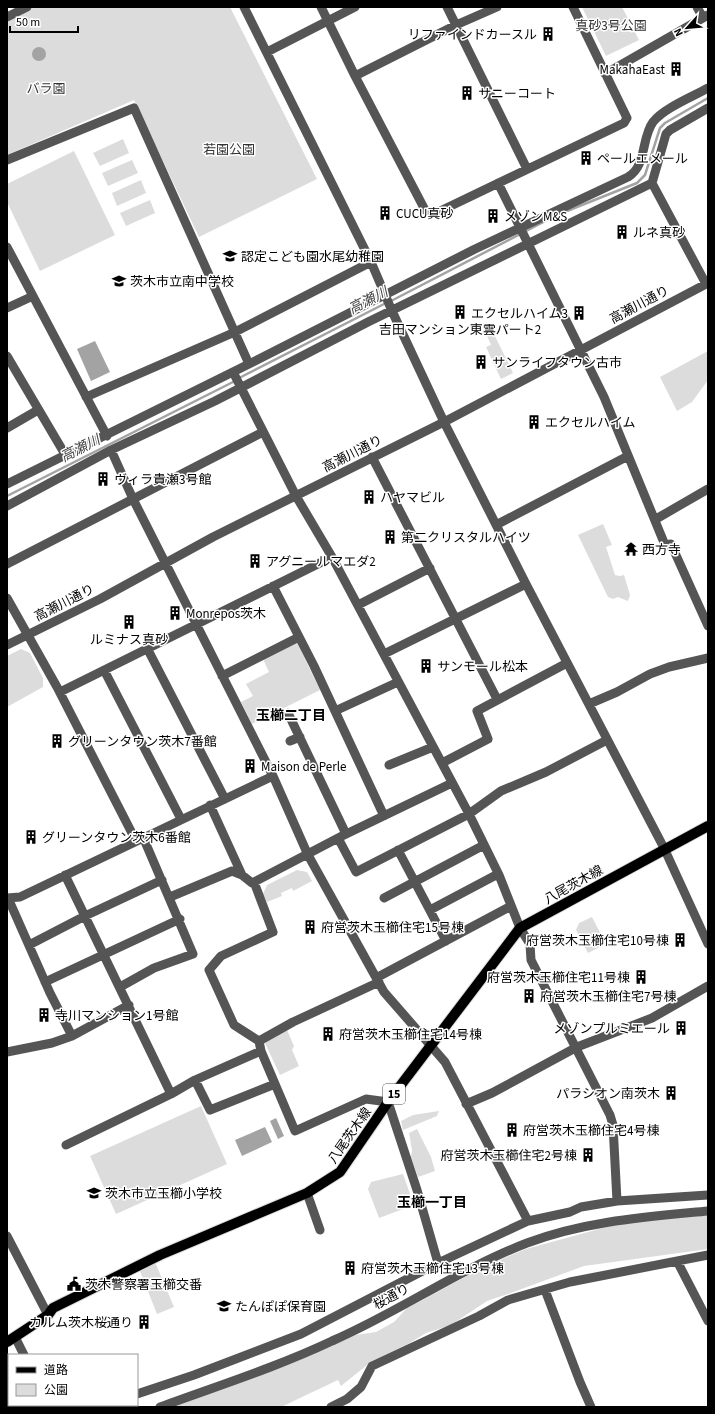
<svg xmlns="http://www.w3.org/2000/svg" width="715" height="1414" viewBox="0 0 715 1414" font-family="'Source Sans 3','Noto Sans JP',sans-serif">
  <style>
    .green { fill: #dcdcdc }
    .water { fill: #a3a3a3 }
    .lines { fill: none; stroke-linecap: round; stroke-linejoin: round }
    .stream { stroke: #a3a3a3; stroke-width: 2.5 }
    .major-casing { stroke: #dbdbdb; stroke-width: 12 }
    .minor { stroke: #555; stroke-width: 9 }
    .major { stroke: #000; stroke-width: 10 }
    .labels { text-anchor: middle; stroke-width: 3; stroke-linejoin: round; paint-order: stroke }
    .shield { fill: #fff; stroke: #4c4c4c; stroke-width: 1 }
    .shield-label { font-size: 12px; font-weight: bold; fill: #000 }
    .park-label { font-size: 13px; fill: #333; stroke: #fff }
    .poi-label { font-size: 13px; fill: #000; stroke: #fff; text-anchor: start }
    .street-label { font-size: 13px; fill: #000; stroke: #fff }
    .water-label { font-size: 14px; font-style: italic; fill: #444; stroke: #fff }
    .neighbourhood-label { font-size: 14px; font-weight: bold; fill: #000; stroke: #fff }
  </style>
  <rect width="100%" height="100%" fill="#fff"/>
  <path class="green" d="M34,7H230L317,179L199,237L134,100L7,155V21Z
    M582,7H622L639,40L606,56Z
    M123,139L129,153L100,166L93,153Z
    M74,151L115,235L40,271L7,202V184Z
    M132,160L138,173L108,186L102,173Z
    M141,180L146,193L117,206L112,193Z
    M150,200L155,213L126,226L120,213Z
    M490,326L513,373L501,379L486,347L491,345L484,329Z
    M708,351V380L692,402L677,411L660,377Z
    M603,524L612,545L606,547L615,575L620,576L624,575L630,595L628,601L618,597L613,599L608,597L578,535Z
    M295,643H297L320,690L252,724L241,702L253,696L246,684L269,672L263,659Z
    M21,649L30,653L43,678V687L7,707V656Z
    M297,870L307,872L312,881L293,891L292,888L281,893L282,896L267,902L263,894L267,885Z
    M592,917L606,944L588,953L576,930L579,923Z
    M287,1030L294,1046L292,1050L299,1066L280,1075L264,1041Z
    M201,1106L227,1164L116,1214L90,1156Z
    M439,1111L437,1116L403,1130L401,1121L413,1115Z
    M417,1129L431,1157L435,1171L418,1177L411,1157L412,1150L409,1133Z
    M403,1174L414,1205L379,1218L368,1189L371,1182Z
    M708,1215V1249L584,1266L508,1294L487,1301L451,1325L426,1333L408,1344L372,1361L341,1386L338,1380L281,1407H174L304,1358L356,1335L376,1332L394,1322L406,1309L487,1265L526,1249L621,1223Z
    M155,1262L174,1307L157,1314L139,1269Z"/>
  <path class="water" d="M32 54a7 7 0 1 1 14 0a7 7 0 1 1-14 0Z
    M95,341L110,372L91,381L77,349Z
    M276,1118L284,1136L278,1139L270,1121Z
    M265,1127L272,1142L242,1156L235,1140Z"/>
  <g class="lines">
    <path class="stream" d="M391,301L557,215L637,183L645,175L660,128L665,123L708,98
      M239,378L386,303
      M7,496L235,381"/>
    <defs>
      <path id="major" d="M7,1342L48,1315L53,1308L160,1255L307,1193L340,1172L388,1102L520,928L708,826"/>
    </defs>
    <use href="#major" class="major-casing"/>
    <path class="minor" d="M244,7L371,262L392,311L444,422L526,584L664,848L708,944
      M321,7L355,76L425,210L434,214L624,123L627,118L573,7
      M447,7L527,169
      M697,7L703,18
      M7,17L27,7
      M267,52L355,7
      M605,74L708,15
      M355,76L456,25L497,7
      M7,160L134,108L249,364
      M498,183L604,397L665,545L671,544L708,626
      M652,183L706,284
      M7,247L107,436
      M7,308L33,296
      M7,356L66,456
      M233,372L296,496L332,557L469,814L499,875L520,928L530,944L531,960L610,1115L613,1125L617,1201
      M86,397L235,332L371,262
      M7,428L38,410
      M111,450L133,499L273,776L308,855L384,992L445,1062L528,1221L438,1263L301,1334L194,1375L137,1394
      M372,457L497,699
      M7,484L249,364L475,249L628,177C647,166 641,138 653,122C664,108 692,97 708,88
      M7,506L111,450L215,401L368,322L652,183L666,134L670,130L708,108
      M656,519L708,489
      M496,525L628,456
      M7,564L263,432
      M273,586L314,666L384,816
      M7,598L57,687L136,841
      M358,605L430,568
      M7,645L100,599L213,537L444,422L708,283
      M147,648L225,799
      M384,654L526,584
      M104,670L181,819
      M222,676L299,637
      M60,692L332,557
      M589,704L617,692L650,674L669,667L708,658
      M335,711L398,682
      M288,713L346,834
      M290,741L300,737
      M442,763L488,739L477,711L567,663
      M389,765L433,747
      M210,805L242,875
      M338,838L356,872L469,814L501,791L546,772L607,740
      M398,850L446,941
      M65,875L171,1094L195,1080L261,1051
      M170,897L232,871L242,875L252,883L254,882
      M7,898L20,897L273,776
      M8,898L50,993L72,1036
      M384,898L484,845
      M430,910L498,874
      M29,945L85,916L162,880
      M376,978L511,906
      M45,982L180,919
      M120,987L154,968L193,954L143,837
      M259,1041L293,1022L379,982
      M7,1052L52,1043L72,1036L129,1005
      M195,1080L210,1110L275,1084
      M466,1104L492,1093L577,1047L652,1018L708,986
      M66,1145L171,1094
      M307,1193L320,1230
      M528,1221L570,1212L581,1207L617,1201L708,1195
      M7,1236L48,1315
      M677,1261L708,1321
      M438,1263L417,1190L388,1102L366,1099L295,1131L261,1051L259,1041L234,1025L209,970L221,956L273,932L254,882L342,836L452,783
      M545,1290L580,1382L591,1407
      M15,1337L24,1355
      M49,1405L50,1407
      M98,1407L104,1405
      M160,1407C217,1386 277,1367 332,1341C399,1312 459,1269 527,1243C586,1221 646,1217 708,1211
      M331,1407L347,1399L361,1387L372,1366L479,1316L508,1300L570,1282L708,1255"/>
    <use href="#major" class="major"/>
  </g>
  <defs>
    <symbol id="building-bare" viewBox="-9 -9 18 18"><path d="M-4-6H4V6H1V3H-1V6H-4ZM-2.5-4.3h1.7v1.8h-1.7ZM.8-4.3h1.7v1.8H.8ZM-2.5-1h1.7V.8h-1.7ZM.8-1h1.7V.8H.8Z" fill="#000" stroke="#fff" stroke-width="2.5" paint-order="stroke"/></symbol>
    <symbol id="school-bare" viewBox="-9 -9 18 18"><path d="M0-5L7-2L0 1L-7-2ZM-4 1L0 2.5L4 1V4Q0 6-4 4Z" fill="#000" stroke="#fff" stroke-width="2.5" paint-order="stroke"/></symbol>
    <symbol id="temple-bare" viewBox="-9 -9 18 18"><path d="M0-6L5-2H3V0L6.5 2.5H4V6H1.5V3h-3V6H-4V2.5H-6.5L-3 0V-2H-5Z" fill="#000" stroke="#fff" stroke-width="2.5" paint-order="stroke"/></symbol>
    <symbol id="civic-bare" viewBox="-9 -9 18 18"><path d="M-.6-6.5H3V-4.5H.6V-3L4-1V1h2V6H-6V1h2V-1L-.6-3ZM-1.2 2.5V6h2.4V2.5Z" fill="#000" stroke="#fff" stroke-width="2.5" paint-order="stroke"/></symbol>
  </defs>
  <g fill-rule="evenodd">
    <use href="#building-bare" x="538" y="24" width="20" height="20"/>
    <use href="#building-bare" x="666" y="59" width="20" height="20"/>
    <use href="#building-bare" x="457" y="83" width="20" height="20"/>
    <use href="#building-bare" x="576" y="148" width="20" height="20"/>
    <use href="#building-bare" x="375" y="203" width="20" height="20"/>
    <use href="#building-bare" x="483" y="206" width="20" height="20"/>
    <use href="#building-bare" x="612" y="222" width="20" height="20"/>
    <use href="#school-bare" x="220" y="246" width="20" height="20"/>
    <use href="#school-bare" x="109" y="271" width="20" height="20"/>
    <use href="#building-bare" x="450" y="302" width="20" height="20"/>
    <use href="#building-bare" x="569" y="303" width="20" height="20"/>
    <use href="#building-bare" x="471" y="352" width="20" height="20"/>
    <use href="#building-bare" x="524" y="412" width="20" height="20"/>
    <use href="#building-bare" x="93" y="469" width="20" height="20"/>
    <use href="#building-bare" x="359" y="487" width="20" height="20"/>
    <use href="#building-bare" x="380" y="527" width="20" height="20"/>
    <use href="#temple-bare" x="621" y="539" width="20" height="20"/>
    <use href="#building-bare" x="245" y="551" width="20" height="20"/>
    <use href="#building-bare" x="165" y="603" width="20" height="20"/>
    <use href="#building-bare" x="119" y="612" width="20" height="20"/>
    <use href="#building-bare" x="416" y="656" width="20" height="20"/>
    <use href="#building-bare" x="47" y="731" width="20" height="20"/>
    <use href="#building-bare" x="240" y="756" width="20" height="20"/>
    <use href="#building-bare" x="21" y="827" width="20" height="20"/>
    <use href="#building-bare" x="300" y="917" width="20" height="20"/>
    <use href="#building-bare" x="670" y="930" width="20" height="20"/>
    <use href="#building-bare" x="631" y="967" width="20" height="20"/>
    <use href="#building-bare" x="519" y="986" width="20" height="20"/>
    <use href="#building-bare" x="34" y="1005" width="20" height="20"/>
    <use href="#building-bare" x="671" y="1018" width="20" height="20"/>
    <use href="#building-bare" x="318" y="1024" width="20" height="20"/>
    <use href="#building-bare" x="661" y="1083" width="20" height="20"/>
    <use href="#building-bare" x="502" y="1120" width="20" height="20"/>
    <use href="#building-bare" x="578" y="1145" width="20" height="20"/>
    <use href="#school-bare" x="84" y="1183" width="20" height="20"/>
    <use href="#building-bare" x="340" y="1258" width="20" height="20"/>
    <use href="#civic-bare" x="64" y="1274" width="20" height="20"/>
    <use href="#school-bare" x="214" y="1296" width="20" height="20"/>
    <use href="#building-bare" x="134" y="1312" width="20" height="20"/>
  </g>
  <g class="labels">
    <rect class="shield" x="383" y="1084" width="22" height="20" rx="3"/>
    <g class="shield-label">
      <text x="394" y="1098">15</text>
    </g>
    <g class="park-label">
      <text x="611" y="30">真砂3号公園</text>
      <text x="46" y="93">バラ園</text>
      <text x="229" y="154">若園公園</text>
    </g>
    <g class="poi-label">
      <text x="537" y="39" text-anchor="end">リファインドカースル</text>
      <text x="665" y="74" text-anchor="end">MakahaEast</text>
      <text x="478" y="98">サニーコート</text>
      <text x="597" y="163">ペールエメール</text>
      <text x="396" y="218">CUCU真砂</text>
      <text x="504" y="221">メゾンM&amp;S</text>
      <text x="633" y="237">ルネ真砂</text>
      <text x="241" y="261">認定こども園水尾幼稚園</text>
      <text x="130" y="286">茨木市立南中学校</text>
      <text x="568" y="318" text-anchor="end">エクセルハイム3</text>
      <text x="460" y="334" text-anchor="middle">吉田マンション東雲パート2</text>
      <text x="492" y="367">サンライフタウン古市</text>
      <text x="545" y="427">エクセルハイム</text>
      <text x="114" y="484">ヴィラ貴瀬3号館</text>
      <text x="380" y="502">ハヤマビル</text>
      <text x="401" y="542">第二クリスタルハイツ</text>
      <text x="642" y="554">西方寺</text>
      <text x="266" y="566">アグニールマエダ2</text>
      <text x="186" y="618">Monrepos茨木</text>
      <text x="129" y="644" text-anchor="middle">ルミナス真砂</text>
      <text x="437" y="671">サンモール松本</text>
      <text x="68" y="746">グリーンタウン茨木7番館</text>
      <text x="261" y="771">Maison de Perle</text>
      <text x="42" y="842">グリーンタウン茨木6番館</text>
      <text x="321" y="932">府営茨木玉櫛住宅15号棟</text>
      <text x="669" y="945" text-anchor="end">府営茨木玉櫛住宅10号棟</text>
      <text x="630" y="982" text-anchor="end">府営茨木玉櫛住宅11号棟</text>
      <text x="540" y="1001">府営茨木玉櫛住宅7号棟</text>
      <text x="55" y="1020">寺川マンション1号館</text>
      <text x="670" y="1033" text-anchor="end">メゾンプルミエール</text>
      <text x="339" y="1039">府営茨木玉櫛住宅14号棟</text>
      <text x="660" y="1098" text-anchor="end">パラシオン南茨木</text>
      <text x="523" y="1135">府営茨木玉櫛住宅4号棟</text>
      <text x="577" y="1160" text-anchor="end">府営茨木玉櫛住宅2号棟</text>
      <text x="105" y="1198">茨木市立玉櫛小学校</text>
      <text x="361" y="1273">府営茨木玉櫛住宅13号棟</text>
      <text x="85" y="1289">茨木警察署玉櫛交番</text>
      <text x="235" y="1311">たんぽぽ保育園</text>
      <text x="133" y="1327" text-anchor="end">カルム茨木桜通り</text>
    </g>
    <g class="street-label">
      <text transform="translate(639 304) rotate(-28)" y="5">高瀬川通り</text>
      <text transform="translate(352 453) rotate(-27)" y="5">高瀬川通り</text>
      <text transform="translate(64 602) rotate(-27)" y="5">高瀬川通り</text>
      <text transform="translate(573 884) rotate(-29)" y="5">八尾茨木線</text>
      <text transform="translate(349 1135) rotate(-55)" y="5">八尾茨木線</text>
      <text transform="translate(391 1296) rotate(-28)" y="5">桜通り</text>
    </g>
    <g class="water-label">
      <text transform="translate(368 300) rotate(-27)" y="5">高瀬川</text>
      <text transform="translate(80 448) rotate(-27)" y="5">高瀬川</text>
    </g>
    <g class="neighbourhood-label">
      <text x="291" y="720">玉櫛二丁目</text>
      <text x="432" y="1207">玉櫛一丁目</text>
    </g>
  </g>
  <rect width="715" height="1414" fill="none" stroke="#000000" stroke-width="16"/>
  <rect x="8" y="1354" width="130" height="52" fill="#ffffff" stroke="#999999"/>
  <rect x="16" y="1367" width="20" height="6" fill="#000000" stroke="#999999"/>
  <text x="44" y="1374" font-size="12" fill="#000000">道路</text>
  <rect x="16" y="1384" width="20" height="12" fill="#dcdcdc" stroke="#999999"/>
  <text x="44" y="1394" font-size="12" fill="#000000">公園</text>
  <g transform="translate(687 28) rotate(243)" stroke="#ffffff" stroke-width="3" paint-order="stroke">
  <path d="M0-3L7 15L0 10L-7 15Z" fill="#000000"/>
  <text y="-6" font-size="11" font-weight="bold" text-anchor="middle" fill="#000000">N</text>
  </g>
  <path d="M10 26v6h68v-6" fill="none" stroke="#000000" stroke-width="2"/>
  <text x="16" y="26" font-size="12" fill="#000000" stroke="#ffffff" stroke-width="3" paint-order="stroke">50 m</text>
</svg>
